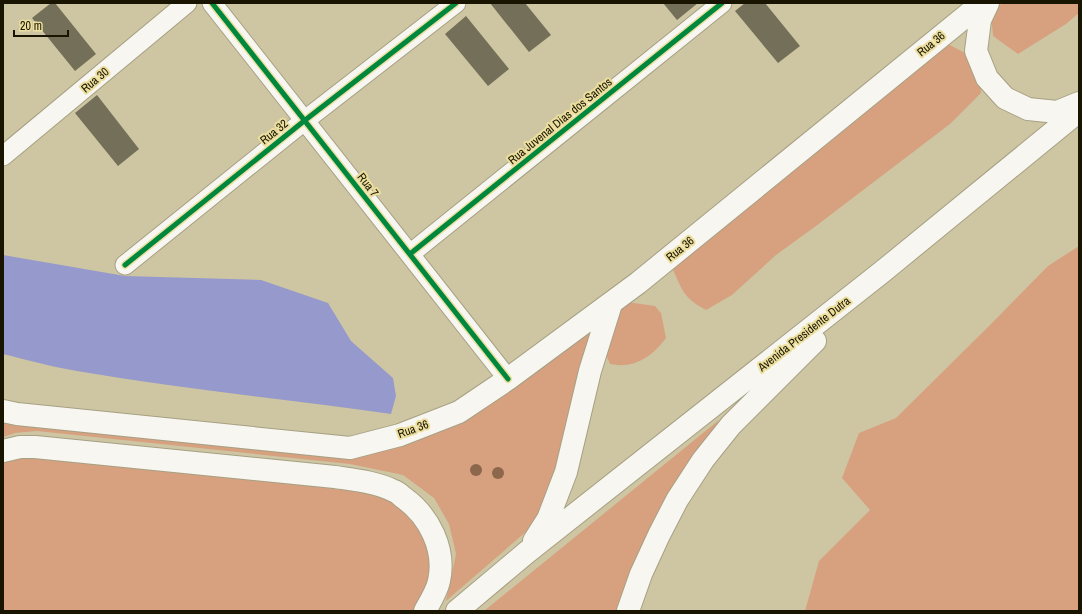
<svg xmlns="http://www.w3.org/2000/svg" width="1082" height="614" viewBox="0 0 1082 614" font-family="'Archivo Narrow',sans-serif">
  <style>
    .green { fill: #d7a180 }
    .water { fill: #9699cb }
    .building { fill: #736f58 }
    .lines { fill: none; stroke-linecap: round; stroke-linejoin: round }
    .street-casing { stroke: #a6a084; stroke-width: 21 }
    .highway-casing { stroke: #a6a084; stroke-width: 24 }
    .street { stroke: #f8f6f1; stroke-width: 19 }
    .highway { stroke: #f8f6f1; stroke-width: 22 }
    .cycleway-casing { stroke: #ecdf9e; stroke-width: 8 }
    .cycleway { stroke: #00873e; stroke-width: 5 }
    .tree { fill: #8d674b }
    .labels { text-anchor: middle; stroke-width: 4; stroke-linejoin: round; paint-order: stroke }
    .street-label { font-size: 12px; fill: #191400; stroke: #ecdf9e }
  </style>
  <rect width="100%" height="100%" fill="#cec6a2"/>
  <path class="green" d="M1002,3H1079V13L1066,24L1018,54L993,36L991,14Z
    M948,44L965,53L980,74L981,93L950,124L816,226L776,255L732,295L706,310C684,298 683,292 673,270L691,238Z
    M1079,246V611H805L819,561L870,510L842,478L859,433L896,418L991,324L1048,266Z
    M627,302L655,306L661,313L666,338C652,357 634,369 610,364L606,355L616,314Z
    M607,310L565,455L535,524L446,601L456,554L449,524L434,498L403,475L350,464L37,431L15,433L3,437V418L383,451L452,427L513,384Z
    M719,420L674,486L616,611H484Z
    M45,453L390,494L426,529L431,580L415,611H3V461Z"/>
  <path class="water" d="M3,255L125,276L261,280L328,303L351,341L393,378L396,396L391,414C287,399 181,389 77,371C52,367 28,360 3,354Z"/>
  <path class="building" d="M51,3H55L96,54L75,71L32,18Z
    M490,3H525L551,35L529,52Z
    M663,3H698L677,20Z
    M745,3H765L800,46L778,63L735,11Z
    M466,16L509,69L488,86L445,34Z
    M97,95L139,149L118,166L75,113Z"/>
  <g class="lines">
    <defs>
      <path id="street" d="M212,3L508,379
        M3,156L187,3
        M410,254L722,3
        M125,265L304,121L456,3"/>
      <path id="highway" d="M988,3L980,20L976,51L987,78L1005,98L1028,109L1057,112L1079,103
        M3,411L17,414L350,448L400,435L459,412L508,379L638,283L982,3
        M3,451L20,447H35L335,477C355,480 376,482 394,491C398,492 401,496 404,498C429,516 446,549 439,581C437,591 430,602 425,611
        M534,541L548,519L566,472L590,371L611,304
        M457,611L526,553L882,272L1079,111
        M628,611L641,574L659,535L677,500L703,460L731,425L815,341"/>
    </defs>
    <use href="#street" class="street-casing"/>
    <use href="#highway" class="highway-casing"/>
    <use href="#street" class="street"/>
    <use href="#highway" class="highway"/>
    <defs>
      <path id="cycleway" d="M212,3L508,379
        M410,254L722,3
        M125,265L304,121L456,3"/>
    </defs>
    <use href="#cycleway" class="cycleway-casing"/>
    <use href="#cycleway" class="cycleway"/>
  </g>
  <g class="tree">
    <circle cx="476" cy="470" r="6"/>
    <circle cx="498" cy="473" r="6"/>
  </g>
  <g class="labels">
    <g class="street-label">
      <text transform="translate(931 44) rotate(-39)" y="4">Rua 36</text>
      <text transform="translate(95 80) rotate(-40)" y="4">Rua 30</text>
      <text transform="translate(560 121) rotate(-39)" y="4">Rua Juvenal Dias dos Santos</text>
      <text transform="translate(274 132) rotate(-39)" y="4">Rua 32</text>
      <text transform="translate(368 185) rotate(52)" y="4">Rua 7</text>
      <text transform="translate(680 249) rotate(-39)" y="4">Rua 36</text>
      <text transform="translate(804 334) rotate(-38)" y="4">Avenida Presidente Dutra</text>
      <text transform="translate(413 429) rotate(-20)" y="4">Rua 36</text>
    </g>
  </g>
  <rect width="1082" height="614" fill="none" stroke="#191400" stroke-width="8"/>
  <path d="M14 30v6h54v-6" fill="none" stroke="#191400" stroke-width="2"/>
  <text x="20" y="30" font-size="12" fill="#191400" stroke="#ecdf9e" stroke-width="3" paint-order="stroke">20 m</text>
</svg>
